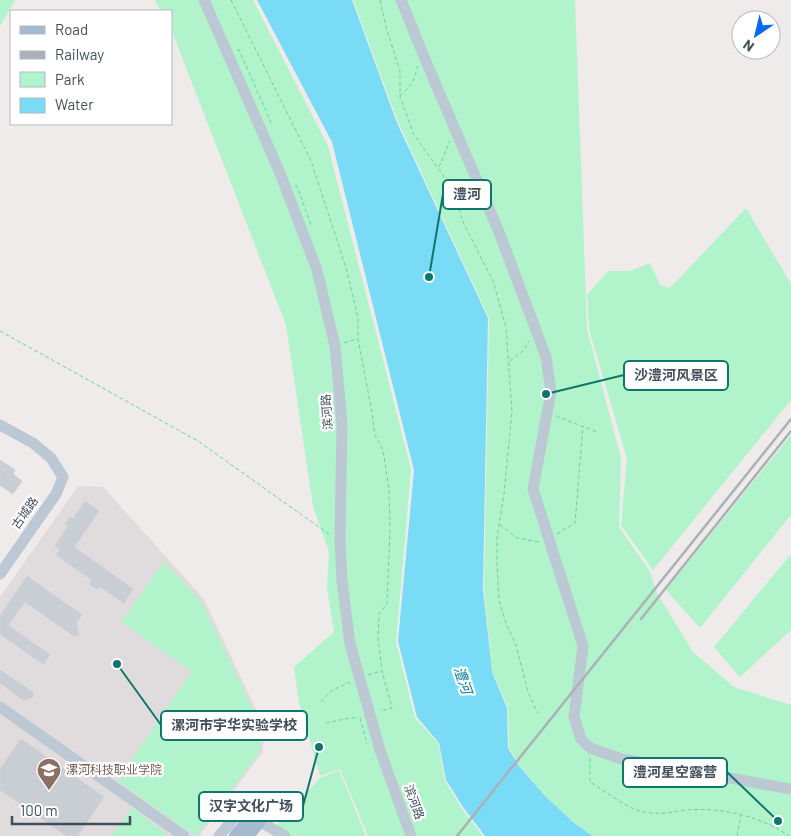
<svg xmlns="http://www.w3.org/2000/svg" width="791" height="836" viewBox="0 0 791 836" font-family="Barlow,'Noto Sans SC',sans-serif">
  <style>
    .education { fill: #e0dbdc }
    .green { fill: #b1f4cb }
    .water { fill: #79dbf6 }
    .building { fill: #c9cdd4; stroke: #ced1d8 }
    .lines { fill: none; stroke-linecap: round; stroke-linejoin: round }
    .path { stroke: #66d59f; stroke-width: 1; stroke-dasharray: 4 2.5; stroke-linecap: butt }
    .minor { stroke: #bcc8d3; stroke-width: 11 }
    .major { stroke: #a6bacf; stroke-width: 14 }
    .rail { stroke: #acb0b7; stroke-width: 2.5 }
    .labels { text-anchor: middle; stroke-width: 4.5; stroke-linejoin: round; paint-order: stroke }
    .street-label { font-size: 12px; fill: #414f5b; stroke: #fff }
    .education-label { font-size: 12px; fill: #785e54; stroke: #fff; text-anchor: start }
    .water-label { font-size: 14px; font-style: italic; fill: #027d9f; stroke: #fff }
    .leader { fill: none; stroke: #0f766e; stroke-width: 2 }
    .callout-dot { fill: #0f766e; stroke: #fff; stroke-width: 2 }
    .callout { fill: #fff; stroke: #0f766e; stroke-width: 2 }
    .callout-label { font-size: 14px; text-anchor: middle; font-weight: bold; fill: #414f5b }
  </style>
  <rect width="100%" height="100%" fill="#efebeb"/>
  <path class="education" d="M78,486L103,487L204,599L265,729L262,753L199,836H0V597Z"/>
  <path class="green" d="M0,0H15L0,26Z
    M155,0H253L328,146L411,469L396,642L415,718L438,743L445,781L462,809L483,836H368L340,769L320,776L299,703L294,667L334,632L327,588L329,552L313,506L286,325L171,29V11H161Z
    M353,0H575L587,329L621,458L619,527L650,572L657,593L693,652L734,687L791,705V836H594L574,823L545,796L519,765L509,748L508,708L492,671L484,588L489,318L398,122Z
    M746,208L791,284V400L653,570L621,525L627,459L589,329L587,295L608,271H630L650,263L660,285L670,288Z
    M791,435V515L700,628L666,590Z
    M791,554V630L740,677L714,647Z
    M164,562L201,601L263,730L259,753L196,836L117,781L192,672L121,622Z
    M339,770L366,836H291L277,825L320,778Z
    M132,808L166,833L164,836H111Z"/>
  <path class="water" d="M257,0H352L397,123L488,318L483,589L492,672L507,708L508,748L519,766L545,796L574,823L593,836H485L463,807L446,780L439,743L417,717L398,641L414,470L332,142Z"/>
  <path class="building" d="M0,460L15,470L13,474L22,481L13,494L0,485Z
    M85,501L99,511L74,547L133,589L124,603L99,586L97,589L89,584L92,580L56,555L60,549L55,546L68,526L65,524L70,517L73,519Z
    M27,576L82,615L76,622L79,635L74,636L25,602L8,625L50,655L43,664L0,634V616Z
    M0,670L33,692V697L23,700L0,683Z
    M21,739L104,797L77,836H67L0,790V769Z"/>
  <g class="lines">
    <path class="path" d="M231,0L311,161L347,271L358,318V339L371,407L375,435L383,450L389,489L390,530L387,604L379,614L378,639L382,671L392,708L380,711
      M380,0L386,27L400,71V97L414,135L453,189L463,222L493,281L506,327L512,411L504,494L497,537V564L499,601L506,623L516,645L528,692L538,714
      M237,50H239L271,122L268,123
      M400,96C405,91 411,86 414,79C416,75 416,70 418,66
      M439,167L450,141
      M295,186H297L311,225
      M0,331L198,441L330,535
      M344,343L357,339
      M510,361L524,350L529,341
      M556,416L597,432
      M500,525L517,538L539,542
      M557,534L575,523L583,426
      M368,675L381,671
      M321,702L331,691L350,682
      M360,718L367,744
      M326,723L350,718H358
      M590,758V782C603,790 627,808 640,811C656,816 671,812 686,810C720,807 761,816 789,836
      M737,836L741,815"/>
    <path class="minor" d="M204,0L280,173L317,270L335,346L342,424L340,538L342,581L350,644L380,750L411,836
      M401,0L425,59L499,232L546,357L551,392L533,489L583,646L574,717L581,739L590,748L622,759L791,789
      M0,425L33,443L51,458L63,477L56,494L0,574
      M0,707L184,836
      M259,821L285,836
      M219,836L240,811L253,816"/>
    <path class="major" d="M236,836L253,816L259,821L247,836"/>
    <path class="rail" d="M641,619L791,431
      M457,836L791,419"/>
  </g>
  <defs>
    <symbol id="university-pin" viewBox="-11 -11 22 30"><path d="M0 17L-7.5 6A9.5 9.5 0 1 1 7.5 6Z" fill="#8d6e63" stroke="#fff"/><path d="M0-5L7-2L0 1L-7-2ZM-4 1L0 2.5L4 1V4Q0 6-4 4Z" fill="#fff"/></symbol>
  </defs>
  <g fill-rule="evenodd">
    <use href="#university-pin" x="35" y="756" width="28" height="38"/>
  </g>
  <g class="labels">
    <g class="street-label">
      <text transform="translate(327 412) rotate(-94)" y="4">滨河路</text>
      <text transform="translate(25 513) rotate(-55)" y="4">古城路</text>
      <text transform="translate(414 802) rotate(70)" y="4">滨河路</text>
    </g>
    <g class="education-label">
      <text x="66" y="774">漯河科技职业学院</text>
    </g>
    <g class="water-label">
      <text transform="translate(463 680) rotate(71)" y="5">澧河</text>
    </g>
  </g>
  <path class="leader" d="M429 277L443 194M546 394L624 375M117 664L161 725M778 821L727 772M319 747L303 806"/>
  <g class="callout-dot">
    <circle cx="429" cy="277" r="5"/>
    <circle cx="546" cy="394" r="5"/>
    <circle cx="117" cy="664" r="5"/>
    <circle cx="778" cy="821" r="5"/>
    <circle cx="319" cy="747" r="5"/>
  </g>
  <g class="callout">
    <rect x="443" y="180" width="48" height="29" rx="5"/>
    <rect x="624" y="361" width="104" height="29" rx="5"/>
    <rect x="161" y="711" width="146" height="29" rx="5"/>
    <rect x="623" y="758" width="104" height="29" rx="5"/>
    <rect x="199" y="792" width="104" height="29" rx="5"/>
  </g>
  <g class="callout-label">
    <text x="467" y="199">澧河</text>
    <text x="676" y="380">沙澧河风景区</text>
    <text x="234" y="730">漯河市宇华实验学校</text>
    <text x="675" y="777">澧河星空露营</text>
    <text x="251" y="811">汉字文化广场</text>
  </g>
  <rect x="10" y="10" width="162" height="115" fill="#ffffff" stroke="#b3b9bd"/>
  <rect x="20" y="26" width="25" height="8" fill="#a6bacf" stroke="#b3b9bd"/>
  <text x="55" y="35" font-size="15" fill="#414f5b">Road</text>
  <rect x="20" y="51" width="25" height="8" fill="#acb0b7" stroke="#b3b9bd"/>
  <text x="55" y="60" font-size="15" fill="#414f5b">Railway</text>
  <rect x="20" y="72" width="25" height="15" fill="#b1f4cb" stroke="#b3b9bd"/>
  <text x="55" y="85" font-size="15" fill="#414f5b">Park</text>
  <rect x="20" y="98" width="25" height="15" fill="#79dbf6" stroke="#b3b9bd"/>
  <text x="55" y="110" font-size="15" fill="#414f5b">Water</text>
  <g transform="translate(756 35) rotate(215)"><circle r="24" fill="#ffffff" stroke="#b3b9bd"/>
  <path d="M0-4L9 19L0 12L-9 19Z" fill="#0369f0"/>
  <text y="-8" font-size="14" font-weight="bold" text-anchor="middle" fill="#414f5b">N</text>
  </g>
  <path d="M12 816v8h118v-8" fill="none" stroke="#414f5b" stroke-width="2.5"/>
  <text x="20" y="816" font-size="15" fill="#414f5b" stroke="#ffffff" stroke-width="4" paint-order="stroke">100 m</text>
</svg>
